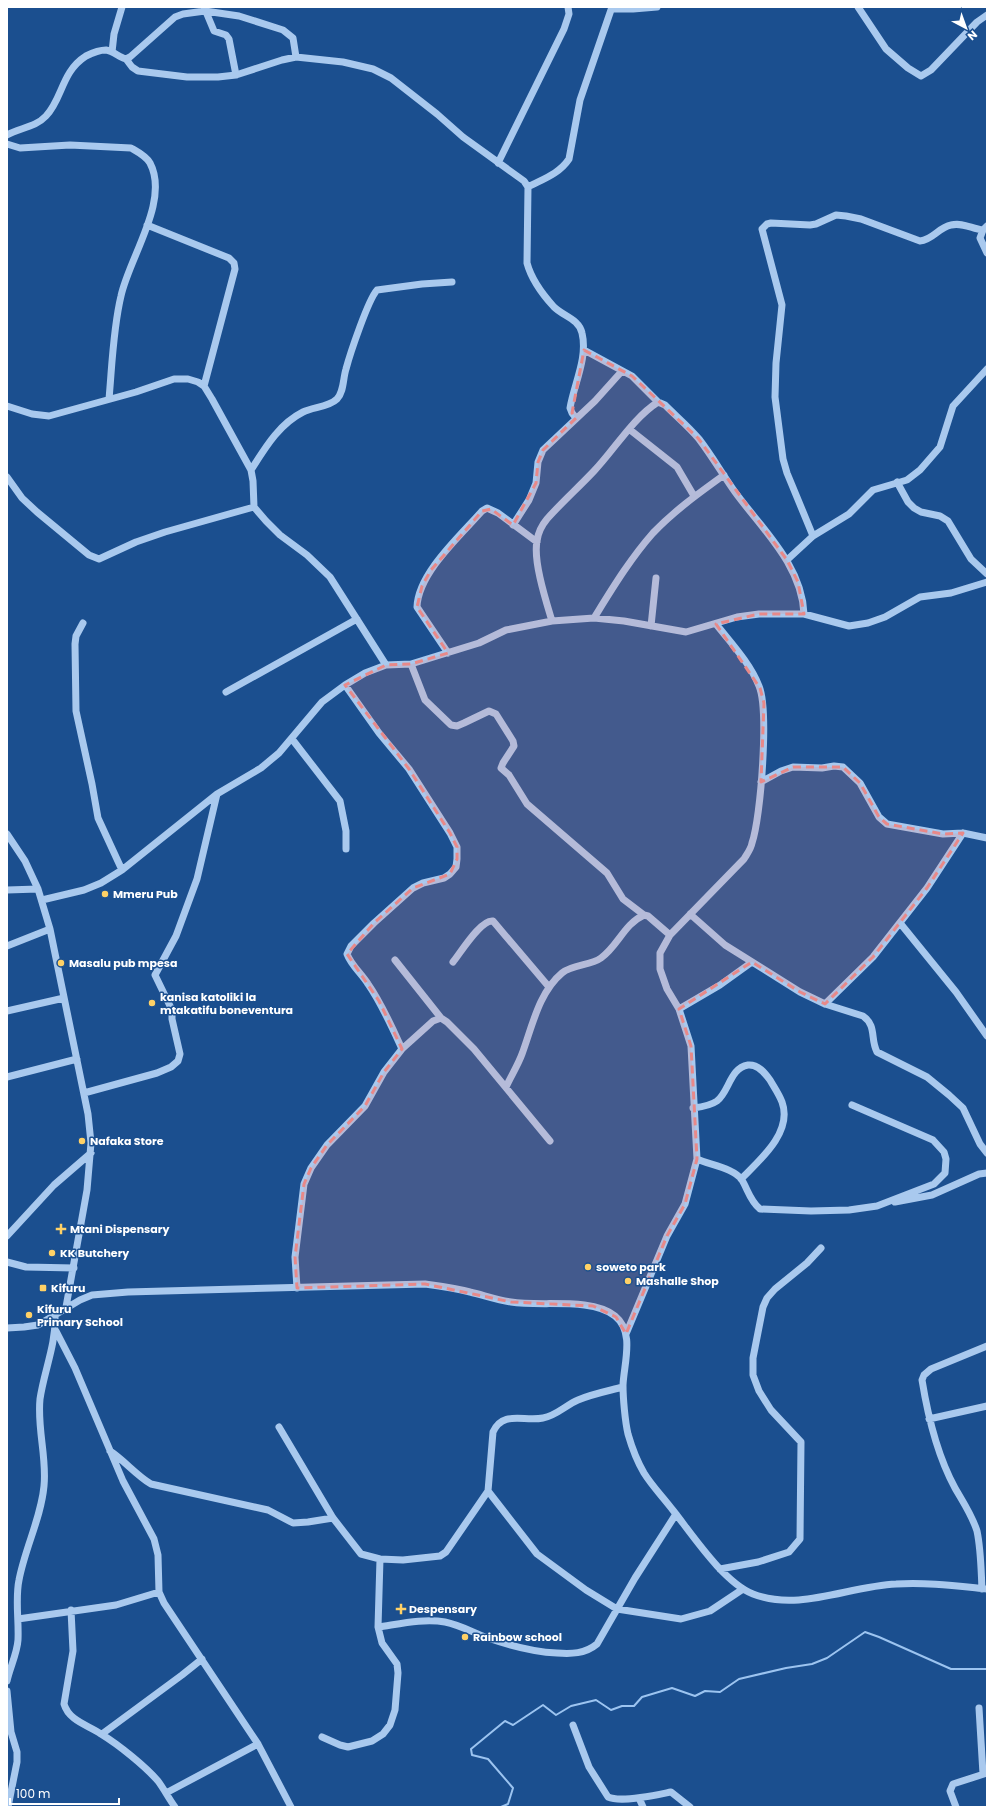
<svg xmlns="http://www.w3.org/2000/svg" width="994" height="1814" viewBox="0 0 994 1814" font-family="Poppins,sans-serif">
  <style>
    .lines { fill: none; stroke-linecap: round; stroke-linejoin: round }
    .stream { stroke: #9cc4f0; stroke-width: 2 }
    .minor { stroke: #a9c9ee; stroke-width: 7 }
    .marked { fill: #e88989; fill-opacity: 0.2; stroke: #e88989; stroke-width: 3; stroke-dasharray: 8 5; stroke-linejoin: round }
    .poi-dot { fill: #ffd166; stroke: #1b4f8f; stroke-width: 1.5 }
    .labels { text-anchor: middle; stroke-width: 3; stroke-linejoin: round; paint-order: stroke }
    .poi-label { font-size: 11px; font-weight: bold; fill: #fff; stroke: #1b4f8f; text-anchor: start }
  </style>
  <rect width="100%" height="100%" fill="#1b4f8f"/>
  <g class="lines">
    <path class="stream" d="M501,1807L508,1804L513,1788L488,1759L472,1755L471,1749L505,1721L513,1725L543,1705L556,1715L571,1706L596,1700L611,1710L622,1706H634L642,1697L672,1688L695,1696L705,1691L720,1692L739,1679L786,1668L812,1664L827,1658L865,1632L879,1637L951,1669H987"/>
    <path class="minor" d="M204,7L214,31L226,35L229,39L236,75
      M858,7L886,49L908,68L921,76L931,70L977,22L987,15
      M612,9H633L657,7
      M112,52L114,34L122,7
      M126,59L132,67L138,71L187,77H218L236,75L282,60L296,57L343,62L373,69L391,78L437,114L463,137L524,181L528,187L527,263C531,278 543,295 554,307C563,316 579,319 582,333C588,358 574,384 570,408L572,413L576,418
      M7,135C19,128 36,127 46,116C63,98 61,72 86,56C92,53 99,50 106,50C113,51 119,57 126,59L130,57L175,17L183,14L205,11L239,16L283,30L293,38L296,57
      M7,144L20,148L70,145L131,148C138,152 146,156 150,163C170,201 129,258 121,296C113,329 112,366 109,399
      M498,163L564,29L569,14L568,7
      M528,187C543,179 559,174 569,159L580,100L612,7
      M147,225L229,258L234,263L235,269L204,386
      M983,230L980,238L987,253
      M584,350L632,376L658,402
      M7,406L32,414L49,416L136,392L174,379H188L198,382L204,386L212,399L251,470L253,481L254,507L266,521L280,535L307,555L330,577L386,665
      M629,429L677,467L694,496
      M251,470C265,448 279,424 303,412C313,407 329,407 337,399C344,392 343,378 346,369C350,354 368,300 377,290L422,284L452,282
      M7,477L22,498L37,512L89,555L99,559L136,542L165,532L254,507
      M897,482L908,502L914,508L921,512L940,516L948,521L971,559L987,574
      M513,525L529,500L536,483L538,462L543,450L595,401L622,371
      M813,536L787,473L783,459L775,397L776,363L782,305L762,229L767,224L771,223L810,225L816,224L836,215L846,216L861,219L920,241C933,240 939,227 951,225C963,222 972,229 983,230L987,226
      M787,560L813,536L849,514L873,490L907,480L920,470L940,447L953,406L987,369
      M594,618C612,589 630,559 653,533C674,511 699,493 724,475
      M552,621C546,601 533,561 537,541C538,533 542,525 547,519C562,502 579,487 594,471C615,449 632,419 658,402L665,405C676,416 689,427 699,439C712,456 723,475 735,492C762,529 802,565 804,614
      M83,623L76,636L75,644L76,711L92,784L98,818L122,870
      M651,626L656,578
      M448,653L417,607C418,573 461,535 482,511L487,508L498,513L537,542
      M411,664L425,700L451,725L457,726L464,723L489,711L496,714L513,741L514,746L503,763L501,768L509,775L527,804L607,873L623,899L644,915
      M345,685L379,733L409,769L450,833L457,847V859L456,867L450,874L444,878L423,883L413,888L374,923L351,946L347,954C351,965 361,973 368,984C382,1004 392,1027 402,1049
      M226,692L357,619
      M292,739L340,801L346,831V849
      M761,782L781,771L793,767L822,768L834,766L843,767L860,783L879,817L887,824L943,834L963,833L987,838
      M7,834L25,861L38,889L50,929L88,1114L91,1143L87,1190L66,1307
      M7,890L38,889
      M42,900L84,890L101,883L122,870L217,794L261,768L279,753L322,702L345,685L365,673L386,665L411,664L479,643L506,630L552,621L594,618L624,621L686,632L737,617L759,614H804L849,626L868,623L885,617L920,597L951,593L987,582
      M690,914L725,945L800,992L825,1004L863,1016C877,1026 870,1039 877,1052L927,1077L949,1095L963,1108L980,1144L987,1153
      M900,923L956,992L987,1036
      M7,946L50,929
      M395,960L441,1018
      M453,962C461,952 481,919 493,921L549,987
      M825,1004L873,957L927,888L963,833
      M679,1009L720,985L752,962
      M7,1011L64,998
      M7,1077L77,1059
      M506,1087C511,1076 518,1065 522,1054C532,1027 539,992 562,973C573,964 590,966 601,958C618,946 624,924 644,915L648,916L670,935
      M84,1093L157,1073L171,1067L178,1061L180,1054L172,1019V1010L155,975L176,936L197,879L217,794
      M693,1108C701,1107 710,1106 717,1101C729,1092 730,1068 748,1065C758,1064 765,1073 770,1080C774,1087 779,1094 782,1102C793,1132 760,1160 741,1179
      M697,1159C710,1165 734,1168 742,1180C748,1190 750,1201 760,1209L811,1211L849,1210L877,1206L934,1184L945,1173L946,1159L944,1152L933,1140L852,1105
      M895,1202L932,1195L979,1174L987,1173
      M7,1236L54,1185L91,1153
      M7,1262L26,1267L74,1268
      M297,1288L295,1257L304,1184L311,1168L327,1145L365,1106L384,1072L402,1049L433,1021L441,1018L447,1022L474,1049L550,1141
      M7,1328L24,1327L38,1325L80,1300L92,1295L128,1292L425,1284C440,1286 455,1288 470,1292C483,1295 497,1300 511,1302C541,1307 591,1297 615,1316C635,1332 624,1363 623,1385C623,1398 625,1421 628,1434C632,1448 637,1461 644,1473C652,1486 663,1497 672,1509C692,1534 723,1582 753,1594C799,1612 849,1586 896,1584C926,1582 957,1586 987,1589
      M56,1331L75,1368L123,1481L154,1539L158,1555L159,1592L164,1603L258,1744L291,1807
      M626,1334L667,1236L685,1204L697,1159L691,1046L679,1009L667,989L660,969V953L670,935L744,859C747,854 751,849 752,843C761,817 769,710 759,686C750,663 731,643 716,624
      M929,1419L987,1406
      M279,1427L333,1518L361,1554L380,1559L403,1560L440,1556L446,1552L488,1491L493,1432C503,1410 524,1422 543,1418C556,1416 566,1405 578,1400C592,1394 608,1391 623,1387
      M110,1451C125,1461 136,1475 151,1484L268,1510L293,1523L308,1522L333,1518
      M488,1491L537,1554L586,1590L617,1609L681,1619L710,1611L743,1589
      M720,1569L758,1562L789,1552L800,1539L801,1442L771,1410L759,1391L753,1375V1358L763,1307L767,1298L775,1289L807,1263L821,1248
      M982,1589C981,1570 981,1550 977,1531C972,1515 963,1502 955,1488C937,1455 928,1417 922,1380L924,1375L931,1369L987,1346
      M71,1610L73,1651L64,1704C69,1721 88,1725 101,1734C119,1745 145,1766 158,1781C164,1789 169,1799 175,1807
      M18,1619L116,1605L159,1592
      M378,1627C399,1624 424,1618 445,1622C460,1625 474,1633 488,1638C511,1646 533,1652 557,1653C571,1654 585,1654 597,1644L635,1578L676,1514
      M7,1681C10,1667 17,1654 18,1640C19,1620 15,1599 19,1580C25,1548 41,1518 44,1486C47,1457 37,1429 40,1399C44,1371 56,1345 55,1316
      M7,1691L11,1732L17,1752V1762L8,1807
      M979,1708L983,1774
      M573,1725L589,1767L608,1797C621,1803 656,1795 671,1792L690,1807
      M102,1734L182,1675L202,1659
      M322,1737L340,1745L348,1747L372,1741L383,1734L390,1725L395,1710L398,1673L397,1664L382,1643L378,1627L380,1559
      M166,1793L258,1744
      M639,1798L643,1807
      M956,1807L950,1791L953,1784L987,1773"/>
  </g>
  <path class="marked" d="M584,350L632,376L698,438L787,560L798,582L804,614H759L716,624L760,688L764,703L761,782L793,767H843L860,783L879,817L887,824L943,834L963,833L927,888L873,957L825,1004L800,992L752,962L679,1009L691,1046L697,1159L685,1204L667,1236L626,1334L616,1317L593,1306L511,1302L425,1284L297,1288L295,1257L304,1184L311,1168L327,1145L365,1106L384,1072L402,1049L379,1001L347,954L374,923L413,888L450,874L457,859V847L450,833L409,769L345,685L386,665L411,664L448,653L417,607L422,586L431,570L482,511L491,509L513,525L536,483L538,462L543,450L576,418L572,413Z"/>
  <g class="poi-dot">
    <circle cx="105" cy="894" r="4"/>
    <circle cx="61" cy="963" r="4"/>
    <circle cx="152" cy="1003" r="4"/>
    <circle cx="82" cy="1141" r="4"/>
    <path d="M59 1223h4v4h4v4h-4v4h-4v-4h-4v-4h4z"/>
    <circle cx="52" cy="1253" r="4"/>
    <circle cx="588" cy="1267" r="4"/>
    <circle cx="628" cy="1281" r="4"/>
    <rect x="39" y="1284" width="8" height="8" rx="2"/>
    <circle cx="29" cy="1315" r="4"/>
    <path d="M399 1603h4v4h4v4h-4v4h-4v-4h-4v-4h4z"/>
    <circle cx="465" cy="1637" r="4"/>
  </g>
  <g class="labels">
    <g class="poi-label">
      <text x="113" y="898">Mmeru Pub</text>
      <text x="69" y="967">Masalu pub mpesa</text>
      <text x="160" y="1001">kanisa katoliki la<tspan x="160" dy="13">mtakatifu boneventura</tspan></text>
      <text x="90" y="1145">Nafaka Store</text>
      <text x="70" y="1233">Mtani Dispensary</text>
      <text x="60" y="1257">KK Butchery</text>
      <text x="596" y="1271">soweto park</text>
      <text x="636" y="1285">Mashalle Shop</text>
      <text x="51" y="1292">Kifuru</text>
      <text x="37" y="1313">Kifuru<tspan x="37" dy="13">Primary School</tspan></text>
      <text x="409" y="1613">Despensary</text>
      <text x="473" y="1641">Rainbow school</text>
    </g>
  </g>
  <rect width="994" height="1814" fill="none" stroke="#ffffff" stroke-width="16"/>
  <g transform="translate(966 28) rotate(139)" stroke="#1b4f8f" stroke-width="3" paint-order="stroke">
  <path d="M0-3L7 15L0 10L-7 15Z" fill="#ffffff"/>
  <text y="-6" font-size="11" font-weight="bold" text-anchor="middle" fill="#ffffff">N</text>
  </g>
  <path d="M10 1798v6h109v-6" fill="none" stroke="#ffffff" stroke-width="2"/>
  <text x="16" y="1798" font-size="12" fill="#ffffff" stroke="#1b4f8f" stroke-width="3" paint-order="stroke">100 m</text>
</svg>
